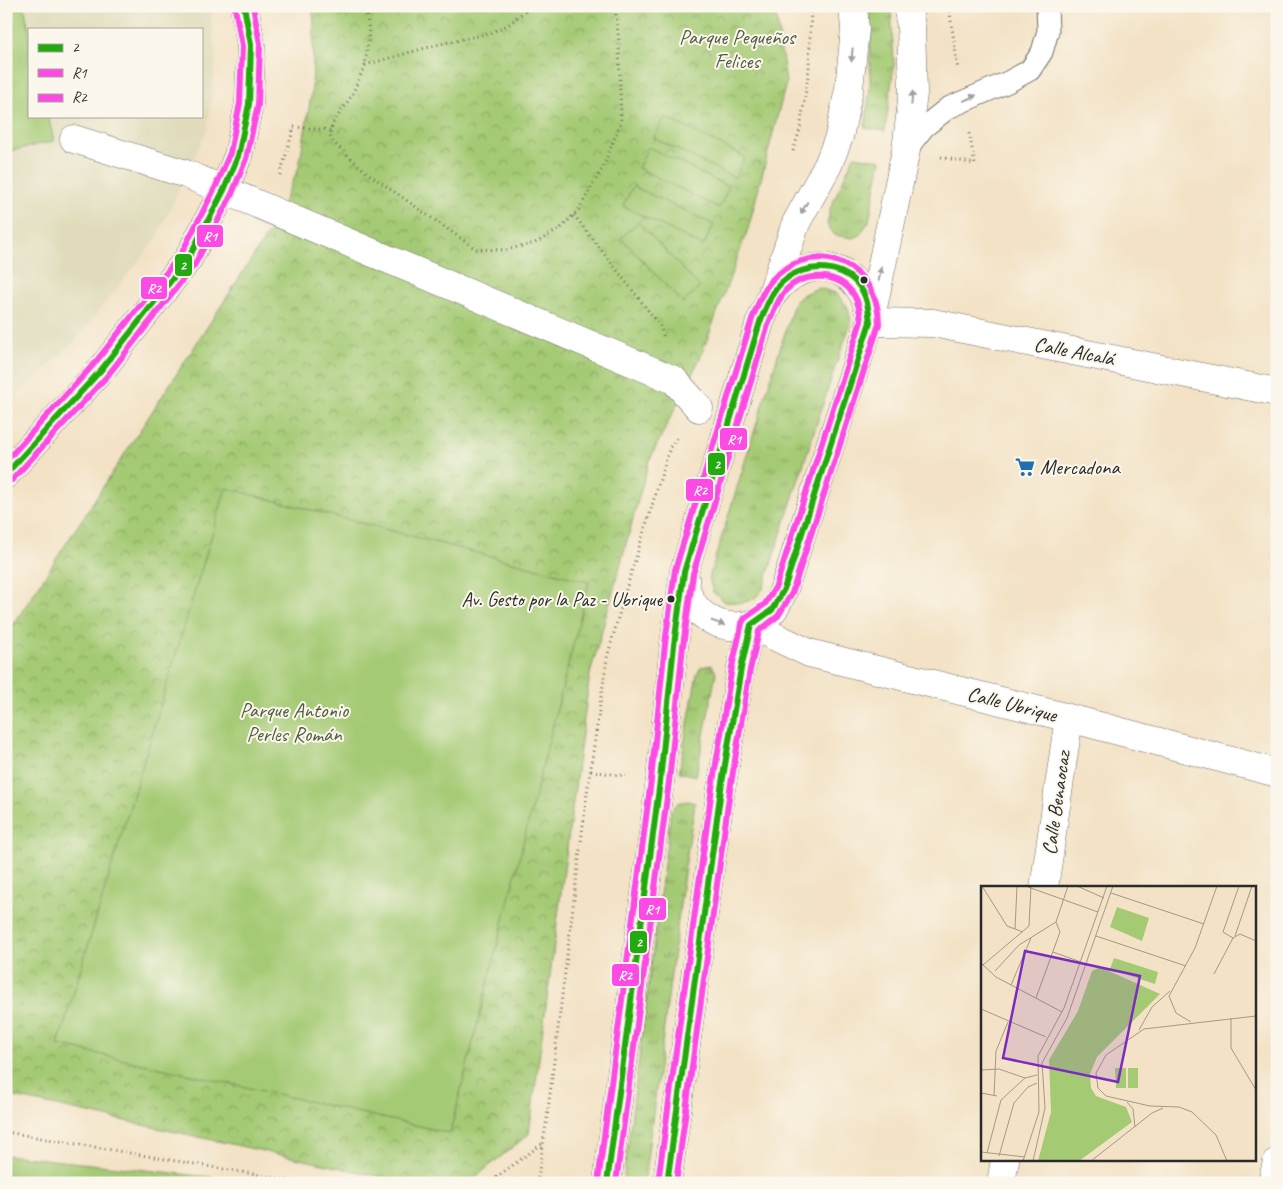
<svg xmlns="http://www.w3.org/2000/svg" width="1283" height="1189" viewBox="0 0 1283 1189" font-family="Caveat,sans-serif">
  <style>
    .built { fill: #e0dcbb; fill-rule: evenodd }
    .grass { fill: url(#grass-tufts); stroke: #687a50 }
    .park { fill: url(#park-crowns); stroke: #687a50 }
    .pitch { fill: #a5ca74; stroke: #687a50 }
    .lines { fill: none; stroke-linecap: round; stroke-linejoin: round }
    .lane-casing { stroke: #716b61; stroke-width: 23 }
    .street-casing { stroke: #716b61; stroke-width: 29 }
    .secondary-casing { stroke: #716b61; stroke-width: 29 }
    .path { stroke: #716b61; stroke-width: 3; stroke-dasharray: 1 4; stroke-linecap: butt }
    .lane { stroke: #fff; stroke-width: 21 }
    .street { stroke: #fff; stroke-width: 28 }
    .secondary { stroke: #fff; stroke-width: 28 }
    .bus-1-casing { stroke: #fbf7ec; stroke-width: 10 }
    .bus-2-casing { stroke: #fbf7ec; stroke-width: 10 }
    .bus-3-casing { stroke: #fbf7ec; stroke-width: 10 }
    .bus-1 { stroke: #23aa11; stroke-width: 6 }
    .bus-2 { stroke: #fb4be4; stroke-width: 6 }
    .bus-3 { stroke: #fb4be4; stroke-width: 6 }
    .oneway { fill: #a0a0a0 }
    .bus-dot { fill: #2b2b2b; stroke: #fbf7ec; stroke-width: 2 }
    .labels { text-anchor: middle; stroke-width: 4; stroke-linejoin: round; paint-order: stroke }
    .bus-label { font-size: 20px; fill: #2b2b2b; stroke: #fbf7ec; text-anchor: end }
    .park-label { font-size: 21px; fill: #505b41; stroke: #fbf7ec }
    .street-label { font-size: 21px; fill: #2b2b2b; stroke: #fbf7ec }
    .poi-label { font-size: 21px; fill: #2b2b2b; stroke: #fbf7ec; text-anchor: start }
    .inset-road { fill: none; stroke: #a39987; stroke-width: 1 }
    .view { fill: #7b2cbf; fill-opacity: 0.15; stroke: #7b2cbf; stroke-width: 2.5 }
    .inset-edge { fill: none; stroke: #2b2b2b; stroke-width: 2.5 }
    .line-badge { stroke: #fbf7ec; stroke-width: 2 }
    .badge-label { font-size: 14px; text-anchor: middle; font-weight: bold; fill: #fff }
  </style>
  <defs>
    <pattern id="grass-tufts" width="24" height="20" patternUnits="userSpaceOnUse" patternTransform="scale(1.25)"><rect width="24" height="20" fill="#a5ca74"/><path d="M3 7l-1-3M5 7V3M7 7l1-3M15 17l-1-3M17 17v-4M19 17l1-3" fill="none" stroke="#87a45f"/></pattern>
    <pattern id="park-crowns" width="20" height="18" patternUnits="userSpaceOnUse" patternTransform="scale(1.25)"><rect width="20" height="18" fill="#a5ca74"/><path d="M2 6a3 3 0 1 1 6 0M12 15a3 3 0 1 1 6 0" fill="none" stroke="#87a45f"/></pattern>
  </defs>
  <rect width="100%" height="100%" fill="#fbf7ec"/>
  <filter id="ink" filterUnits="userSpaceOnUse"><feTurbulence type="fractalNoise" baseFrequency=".02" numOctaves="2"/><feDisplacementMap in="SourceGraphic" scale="10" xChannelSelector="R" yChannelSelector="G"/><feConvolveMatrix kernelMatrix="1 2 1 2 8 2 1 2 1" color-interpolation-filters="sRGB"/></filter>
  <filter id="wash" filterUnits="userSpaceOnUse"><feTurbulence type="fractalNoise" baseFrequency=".0096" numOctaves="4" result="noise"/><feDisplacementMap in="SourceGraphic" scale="20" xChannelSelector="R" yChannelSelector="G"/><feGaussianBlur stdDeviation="1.12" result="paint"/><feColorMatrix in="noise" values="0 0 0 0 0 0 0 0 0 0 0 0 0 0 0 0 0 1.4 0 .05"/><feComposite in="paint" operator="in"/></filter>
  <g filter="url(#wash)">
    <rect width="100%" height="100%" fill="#f3e2c5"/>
    <path class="built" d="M6,6H210L216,58L207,130L156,239L76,340L6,406ZM29,29H201V116H29Z"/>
    <path class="grass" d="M870,6H891L894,65L885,131L865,128L870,88Z
      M854,156L881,160L869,221L859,236L852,238L835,235L827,225L830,209Z
      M818,288L836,293L848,307L851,323L836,364L763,589L754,599L742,603L725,602L713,592L709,578L794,303L804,294Z
      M712,665L716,673L696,776L679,772L697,674L701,667Z
      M688,801L695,803L684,873L644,1183H623L671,810L678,803Z"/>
    <path class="park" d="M312,6H775L786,83L748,229L701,356L649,461L590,674L529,1134L468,1183H410L6,1095V636L273,226L299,167L312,90L314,24Z"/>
    <path class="pitch" d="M6,6H24L29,29V116H48L54,141L6,152Z
      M665,117L745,157L735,178L654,138Z
      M648,147L729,187L719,208L638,168Z
      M633,186L714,225L703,246L623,206Z
      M638,222L700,287L683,303L621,238Z
      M226,488L589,582L450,1133L58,1045Z
      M6,1155L266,1183H6Z"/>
  </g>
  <g filter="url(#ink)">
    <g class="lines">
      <defs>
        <path id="lane" d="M906,150L924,127L948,108L1008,82L1030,70L1042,52L1048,31L1047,6"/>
        <path id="street" d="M74,139L186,174L674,380L699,408
          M870,322L933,323L1277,392
          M6,474L101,370L188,259L224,190L238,156L249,104L251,45L244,6
          M751,625L809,653L1069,718L1277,773
          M1044,888L1069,718
          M1001,1183L1005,1160
          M1272,1183L1277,1162"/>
        <path id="secondary" d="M773,294C805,249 865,263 870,319
          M685,578C686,618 732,640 765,617C775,611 779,600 784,589L870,322L906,150L913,93L911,26L907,6
          M607,1183L660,781L674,645L684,572L760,322L771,297L796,223L828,165L839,137L849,89L855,29L853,6
          M667,1183L721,789L741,668L751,625"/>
      </defs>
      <use href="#lane" class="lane-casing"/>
      <use href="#street" class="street-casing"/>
      <use href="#secondary" class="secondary-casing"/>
      <path class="path" d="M366,6L369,33L365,65L352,95L332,125L330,136L333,142L366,172L476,249L506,250L535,243L560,229L579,209L603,167L621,122L619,42L615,6
        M949,6L958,70
        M365,65L440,44L491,33L509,24L525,11L526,6
        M793,151L800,130L809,69L811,6
        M941,157L975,164L969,133
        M280,175L294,127L330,130
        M574,215L661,327L664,339
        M591,771L626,776
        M6,1132L306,1183
        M488,1183L542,1144
        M537,1183L547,1118L587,793L607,658L625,593L670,447L679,436"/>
      <use href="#lane" class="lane"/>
      <use href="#street" class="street"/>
      <use href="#secondary" class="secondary"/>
      <defs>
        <path id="bus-1" d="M6,474L101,370L188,259L224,190L238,156L249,104L251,45L244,6
          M607,1183L660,781L674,645L684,572L760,322C766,308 771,292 782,282C806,261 847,263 863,292C868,301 869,312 870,322L784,589L772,610L751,625L741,668L721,789L667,1183"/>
        <path id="bus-2" d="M12,480L108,375L195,264L232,194L246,159L258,105L260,44L253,6
          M616,1183L669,782L683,646L693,574L768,325C773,314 777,300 786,290C805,271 839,272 854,295C859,303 860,312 861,321L776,586L765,604L745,618L742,623L732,667L712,788L658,1182"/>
        <path id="bus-3" d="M6,461L94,364L181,254L216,186L230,153L240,103L242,46L235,8
          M598,1182L651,780L665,644L675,570L752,319C758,305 763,287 776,276C819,237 879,266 879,324L792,593L778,616L759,631L750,670L730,790L676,1183"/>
      </defs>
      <use href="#bus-1" class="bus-1-casing"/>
      <use href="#bus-2" class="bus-2-casing"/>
      <use href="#bus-3" class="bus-3-casing"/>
      <use href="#bus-1" class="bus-1"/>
      <use href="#bus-2" class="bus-2"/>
      <use href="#bus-3" class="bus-3"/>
    </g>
    <defs><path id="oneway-solid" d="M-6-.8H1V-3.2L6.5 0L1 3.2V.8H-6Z" transform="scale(1.25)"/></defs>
    <g class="oneway">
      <use href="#oneway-solid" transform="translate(852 55) rotate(95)"/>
      <use href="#oneway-solid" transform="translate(912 98) rotate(-85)"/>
      <use href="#oneway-solid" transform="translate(970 98) rotate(-24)"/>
      <use href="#oneway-solid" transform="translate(804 208) rotate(119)"/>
      <use href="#oneway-solid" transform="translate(880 274) rotate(-79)"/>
      <use href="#oneway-solid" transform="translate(718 623) rotate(19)"/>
    </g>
  </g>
  <defs>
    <symbol id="supermarket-bare" viewBox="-9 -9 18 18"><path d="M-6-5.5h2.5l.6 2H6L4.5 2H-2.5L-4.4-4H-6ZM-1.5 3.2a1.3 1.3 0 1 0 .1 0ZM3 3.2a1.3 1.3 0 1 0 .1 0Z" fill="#1f6fb2" stroke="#fbf7ec" stroke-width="2.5" paint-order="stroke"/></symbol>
  </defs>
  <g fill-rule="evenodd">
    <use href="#supermarket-bare" x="1011" y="453" width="28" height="28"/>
  </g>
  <g class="bus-dot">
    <circle cx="864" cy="280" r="4.5"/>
    <circle cx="671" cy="599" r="4.5"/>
  </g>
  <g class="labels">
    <g class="bus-label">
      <text x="662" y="606">Av. Gesto por la Paz - Ubrique</text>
    </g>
    <g class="park-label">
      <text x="737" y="44">Parque Pequeños<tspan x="737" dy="24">Felices</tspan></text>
      <text x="294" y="717">Parque Antonio<tspan x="294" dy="24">Perles Román</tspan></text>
    </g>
    <g class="street-label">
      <text transform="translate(1074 351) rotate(11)" y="7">Calle Alcalá</text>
      <text transform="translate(1012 704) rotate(14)" y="7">Calle Ubrique</text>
      <text transform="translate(1056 803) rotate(-82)" y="7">Calle Benaocaz</text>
    </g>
    <g class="poi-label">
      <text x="1040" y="474">Mercadona</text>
    </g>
  </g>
  <g transform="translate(981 886)">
    <rect width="275" height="275" fill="#f3e2c5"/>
    <path d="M119,81L179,108L116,171L109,188L110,202L115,210L145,221L151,236L98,275H57L70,226L68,174L97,125L111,85Z" fill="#a5ca74"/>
    <path d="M136,21L168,32L161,55L129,41ZM133,72L177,86L174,98L129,83ZM118,86L151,102L126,148L95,133ZM134,182H145V202H135ZM147,182H157V202H147Z" fill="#a5ca74"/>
    <path class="inset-road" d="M1,0L26,40L42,46M96,0L123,12M47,1L117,26M130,7L223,38M34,43L36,0M115,50L205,80M254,50L271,0M252,52L242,46L258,0M252,52L259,48L275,55M72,66L100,76M1,78L15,91L81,126M2,79L48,40L50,0M14,85L38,59L75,36L87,0M233,88L252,52M30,99L50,52M55,112L79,46L75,36M0,123L65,151M250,132V162L275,204M210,136L195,127L188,110L214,62L236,0M158,144L171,121L189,105M0,184L18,183L44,192L56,189M0,207L16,210M13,210L15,165L27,136M146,216L152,223L154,241M0,266L44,271M6,267L20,214L44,192M18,270L33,217L47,201L56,197M42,275L58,226L57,170L83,122L126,0M52,275L64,222L61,177L86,132L132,0M110,275L171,227L182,222M246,275L235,249L211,226L198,221L169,220L125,210L117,202L115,187L125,169L163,143L275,130"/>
    <path class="view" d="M44,65L159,90L137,196L22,172Z"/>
    <rect width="275" height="275" class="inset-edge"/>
  </g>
  <g class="line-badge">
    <rect x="196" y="224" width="28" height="24" rx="5" fill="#fb4be4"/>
    <rect x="174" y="253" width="19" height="24" rx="5" fill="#23aa11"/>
    <rect x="140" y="276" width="28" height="24" rx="5" fill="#fb4be4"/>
    <rect x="719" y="427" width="29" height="24" rx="5" fill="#fb4be4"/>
    <rect x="707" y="452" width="19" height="24" rx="5" fill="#23aa11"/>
    <rect x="685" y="478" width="29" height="24" rx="5" fill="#fb4be4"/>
    <rect x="638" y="897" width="29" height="24" rx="5" fill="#fb4be4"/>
    <rect x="629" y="930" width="19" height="24" rx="5" fill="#23aa11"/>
    <rect x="611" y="963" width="29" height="24" rx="5" fill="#fb4be4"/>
  </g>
  <g class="badge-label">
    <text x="210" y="241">R1</text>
    <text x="183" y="270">2</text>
    <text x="154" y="293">R2</text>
    <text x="734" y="444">R1</text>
    <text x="717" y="469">2</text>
    <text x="700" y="495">R2</text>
    <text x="652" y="914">R1</text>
    <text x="639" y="947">2</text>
    <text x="625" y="980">R2</text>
  </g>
  <rect width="1283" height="1189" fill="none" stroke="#fbf7ec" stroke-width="25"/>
  <rect x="28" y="28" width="175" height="90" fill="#fbf7ec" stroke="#a8a59f"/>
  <rect x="38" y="44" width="25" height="8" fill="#23aa11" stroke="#a8a59f"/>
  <text x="72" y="52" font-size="15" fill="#2b2b2b">2</text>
  <rect x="38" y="69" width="25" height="8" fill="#fb4be4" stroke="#a8a59f"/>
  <text x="72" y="78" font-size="15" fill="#2b2b2b">R1</text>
  <rect x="38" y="94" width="25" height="8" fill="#fb4be4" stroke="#a8a59f"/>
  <text x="72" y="102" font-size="15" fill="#2b2b2b">R2</text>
</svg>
